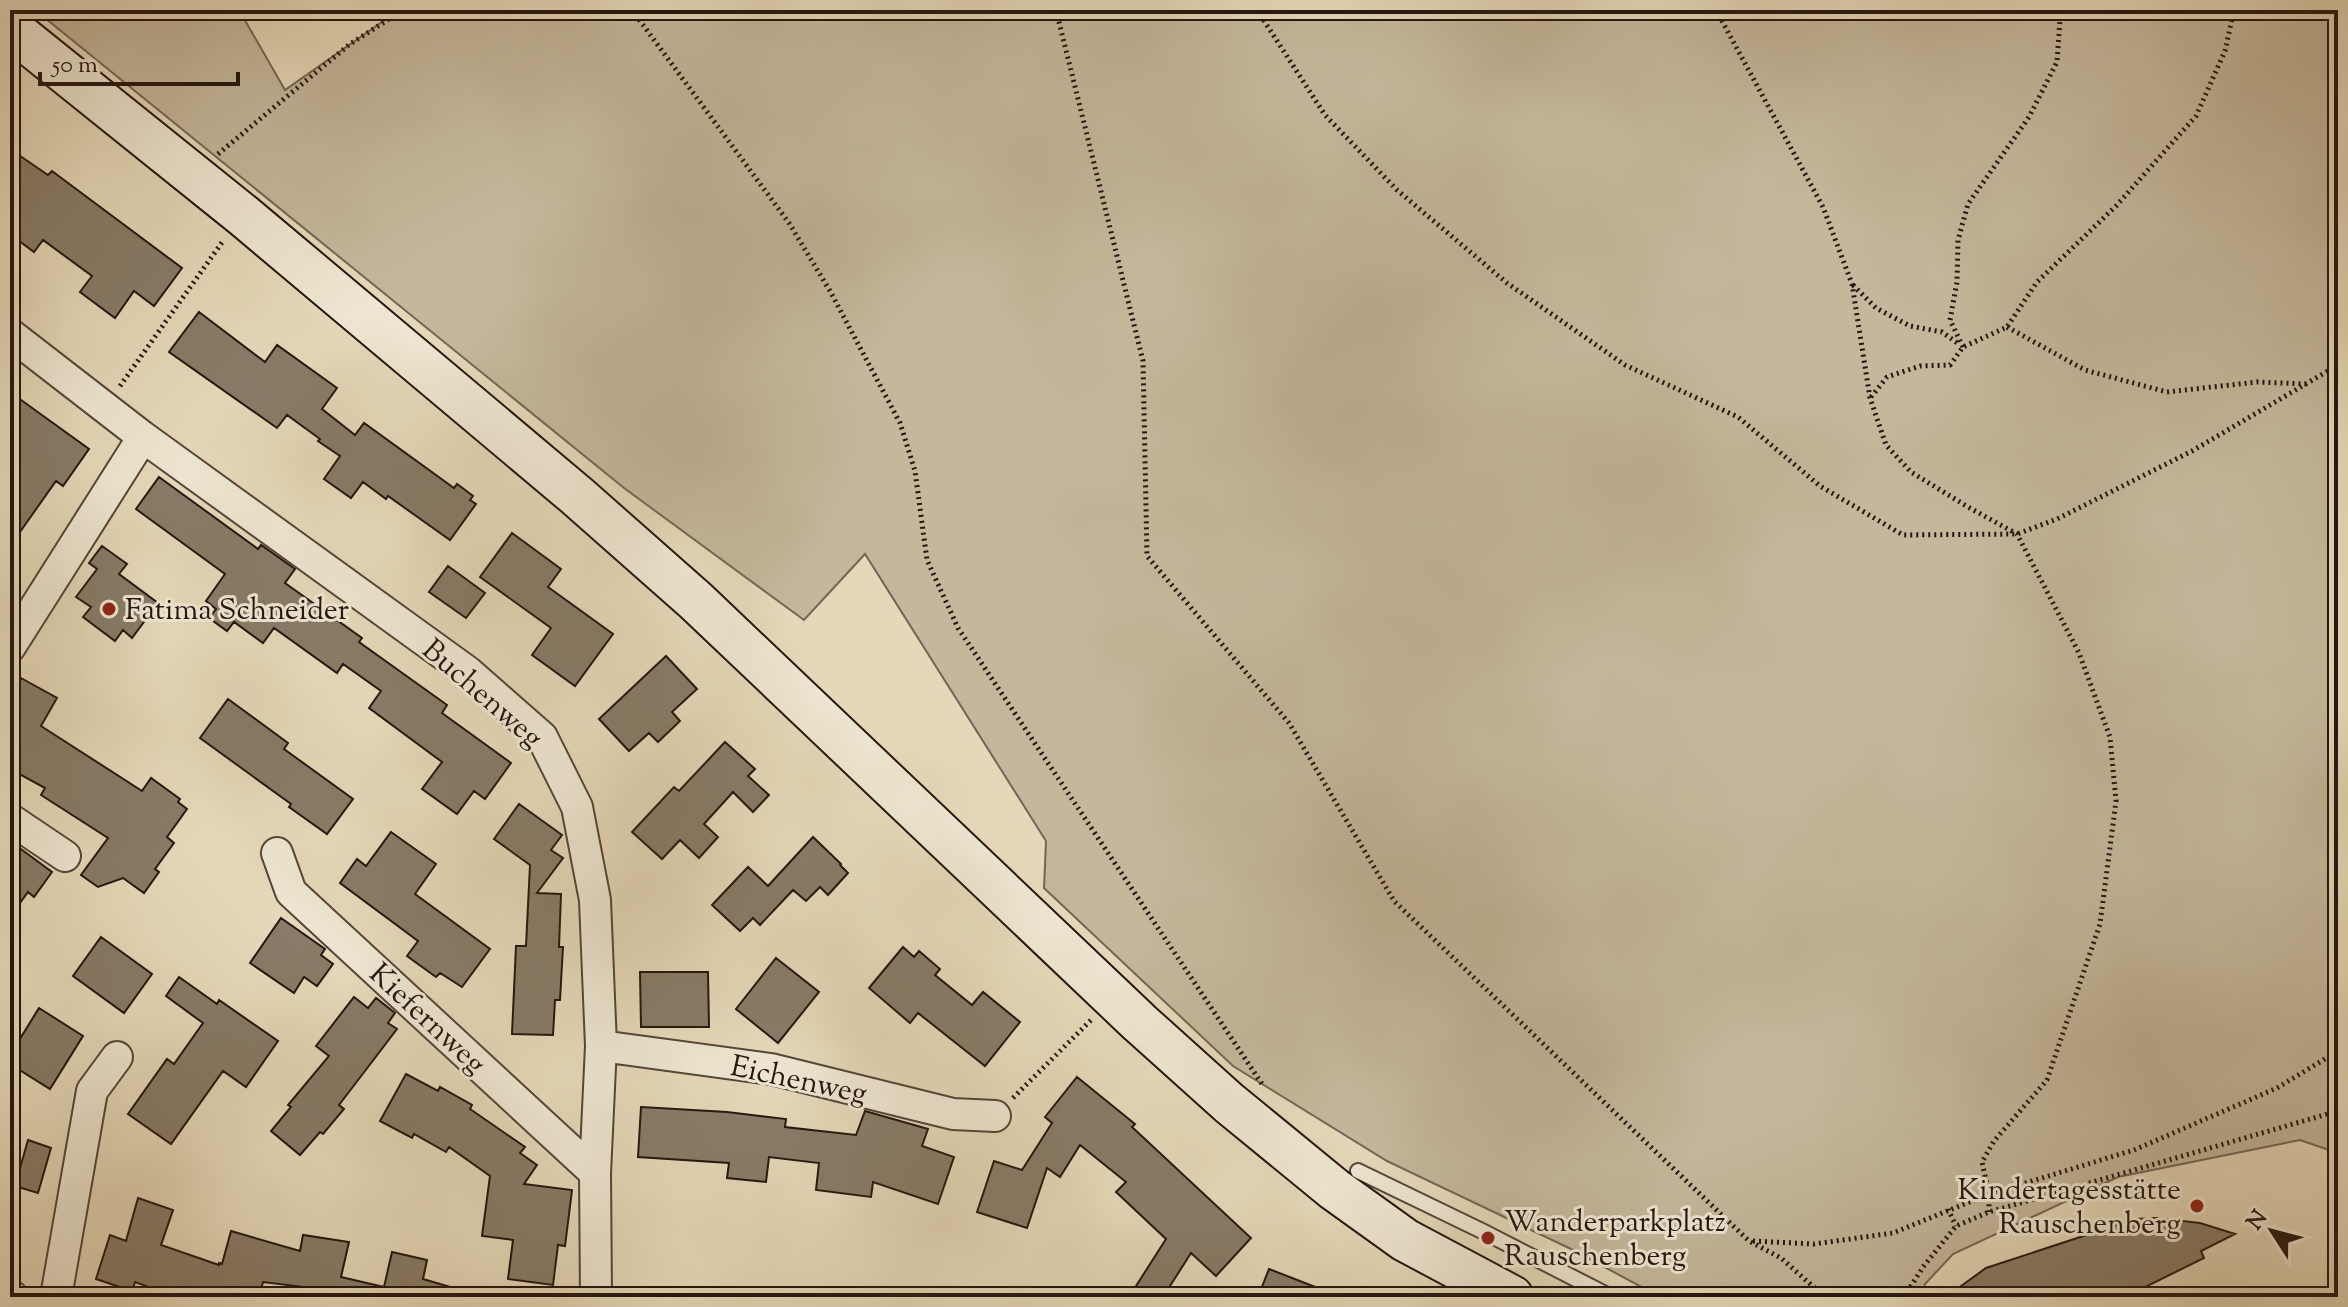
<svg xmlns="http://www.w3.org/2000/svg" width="2348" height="1307" viewBox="0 0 2348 1307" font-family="'Sorts Mill Goudy',serif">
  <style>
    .green { fill: #c4b79b; stroke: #746656; stroke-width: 2 }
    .building { fill: #887b67; stroke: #241610; stroke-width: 2 }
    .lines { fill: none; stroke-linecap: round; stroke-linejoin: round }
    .service-casing { stroke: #54463a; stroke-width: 18 }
    .minor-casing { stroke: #54463a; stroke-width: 34 }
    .secondary-casing { stroke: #241610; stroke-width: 46 }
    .path { stroke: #241610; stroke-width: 5; stroke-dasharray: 2 4; stroke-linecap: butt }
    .service { stroke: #eee6d1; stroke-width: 14 }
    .minor { stroke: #eee6d1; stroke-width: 30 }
    .secondary { stroke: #eee6d1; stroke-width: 42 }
    .poi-dot { fill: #8f2418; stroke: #eee6d1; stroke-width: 3 }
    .labels { text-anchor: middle; stroke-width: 6; stroke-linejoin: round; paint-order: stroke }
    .poi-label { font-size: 30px; fill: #241610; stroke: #eee6d1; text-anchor: start }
    .street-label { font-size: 30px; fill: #241610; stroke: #eee6d1 }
  </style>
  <rect width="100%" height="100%" fill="#e5d8b8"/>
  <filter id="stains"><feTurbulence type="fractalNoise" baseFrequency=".0025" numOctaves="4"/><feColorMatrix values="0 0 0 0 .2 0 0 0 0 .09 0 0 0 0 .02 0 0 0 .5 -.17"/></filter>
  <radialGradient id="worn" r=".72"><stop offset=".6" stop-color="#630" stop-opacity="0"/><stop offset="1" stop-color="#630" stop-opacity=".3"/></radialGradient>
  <path class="green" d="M54,10H185L189,18L205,10H239L285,90L399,10H2338V1153L2300,1140L2118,1177L1953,1254L1925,1284L1922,1297H1660L1571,1249L1387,1161L1233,1066L1044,888L1046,841L865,554L804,620L624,488L45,18Z"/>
  <path class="building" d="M10,149L48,175L52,171L182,268L154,306L134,291L115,318L80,292L92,276L43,240L34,252L10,234Z
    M199,312L265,362L277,345L337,388L322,409L355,435L364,423L454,488L457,484L473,496L470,500L476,504L450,540L388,496L386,499L363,482L351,498L324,479L340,456L318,441L320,439L287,415L277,428L169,352Z
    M10,392L89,449L63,486L56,481L10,546Z
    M159,477L258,549L261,545L295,569L285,583L362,638L359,642L447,705L442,713L511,763L485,799L474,791L457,814L422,789L442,762L369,708L381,691L343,664L337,673L274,628L263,643L234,622L227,631L209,618L216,609L206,601L225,574L136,509Z
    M512,533L561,569L548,587L613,634L575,686L532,655L551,628L480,577Z
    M102,546L127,564L119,574L158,603L132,638L123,630L115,641L83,617L91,607L76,597L97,569L89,563Z
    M448,566L485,593L466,618L429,592Z
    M666,656L697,689L672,712L680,721L658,742L649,733L629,751L599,719Z
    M21,678L57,698L41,726L142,791L151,778L180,799L178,802L187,809L167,837L174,843L155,869L159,872L144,893L123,878L98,887L81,875L108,838L41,795L45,788L10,769V697Z
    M228,699L288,743L284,749L353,799L327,834L289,807L291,804L200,738Z
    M725,742L755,769L748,776L769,795L753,812L733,792L704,824L718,837L699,858L680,840L662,859L632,832L674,787L679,791Z
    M519,804L562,835L551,850L563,858L537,893L561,894L559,947H563L560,1000H555L553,1035L512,1034L516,946H526L530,865L494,839Z
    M391,832L436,864L415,894L490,949L462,987L440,973L436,977L407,956L418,941L340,883L357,859L366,866Z
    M813,837L841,864L840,865L848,873L828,895L820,887L806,901L793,890L760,925L753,918L740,931L712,905L748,867L768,886Z
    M10,841L52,872L34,897L28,892L10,917Z
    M281,918L325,949L321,955L333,964L317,986L304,977L294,993L250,963Z
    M101,937L152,974L124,1013L73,976Z
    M903,947L914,957L919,951L940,969L935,975L972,1005L983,992L1020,1022L985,1066L918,1013L910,1023L869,988Z
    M776,958L819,992L778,1043L736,1009Z
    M640,972H708L709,1027H641Z
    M179,977L217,1004L219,1000L278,1041L246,1087L223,1071L171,1144L128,1114L167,1059L174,1064L203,1023L166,996Z
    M354,997L368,1008L376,998L395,1013L388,1023L397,1029L339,1105L344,1109L323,1134L320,1132L300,1155L271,1131L291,1107L288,1105L329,1056L316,1046Z
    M39,1008L83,1036L50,1089L10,1064V1055Z
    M406,1074L438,1091L440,1087L472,1105L470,1109L525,1147L520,1153L537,1165L524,1184L572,1190L565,1246L558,1245L553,1285L508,1279L513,1240L482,1236L490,1176L449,1147L446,1152L414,1134L412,1138L380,1121Z
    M1077,1077L1135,1124L1132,1127L1251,1238L1216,1276L1191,1253L1163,1297H1129L1166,1239L1116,1192L1126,1182L1080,1145L1060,1177L1047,1168L1027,1228L977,1212L994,1161L1022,1170L1052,1123L1045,1117Z
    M641,1107L727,1112L786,1119L785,1127L856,1135L865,1111L928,1129L922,1146L954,1157L938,1204L873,1182L871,1197L816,1190L819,1163L769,1157L766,1182L727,1178L729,1163L638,1157Z
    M28,1140L51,1148L38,1193L15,1186Z
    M138,1198L173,1210L161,1245L219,1265V1263L222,1264L231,1231L300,1251L303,1235L349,1242L341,1277L384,1287L392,1252L427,1260L423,1279L464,1291L463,1297H301L304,1287L263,1282L259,1297H176L135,1282L132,1291L96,1279L110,1235L126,1241Z
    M2156,1218L2200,1223L2235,1234L2201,1251L2204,1258L2125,1297H1946L1986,1268L2135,1219Z
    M1269,1269L1336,1295V1297H1258Z"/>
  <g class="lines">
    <defs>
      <path id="service" d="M1358,1171L1482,1231L1611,1297"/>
      <path id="minor" d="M10,334L143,437L468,672L542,737L577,807L595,900L601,1046L595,1173L596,1297
        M10,647L143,437
        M10,819L65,856
        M277,853L291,892L595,1173
        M601,1046L771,1069L953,1114L995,1116
        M10,1296L13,1297
        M56,1297L92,1091L117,1057"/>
      <path id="secondary" d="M10,28L244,216L576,495L696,601L1140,1023L1229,1103L1334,1189L1405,1240L1512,1297"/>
    </defs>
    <use href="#service" class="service-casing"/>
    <use href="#minor" class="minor-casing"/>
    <use href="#secondary" class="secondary-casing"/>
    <path class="path" d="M632,10L789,223L830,291L900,423L915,471L927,560L958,628L1264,1087
      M1056,10L1143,361L1147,556L1289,723L1394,901L1749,1241L1781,1258L1825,1297
      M1257,10L1325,115L1397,190L1507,283L1625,365L1738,417L1820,486L1903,535L2017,534L2057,519L2192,451L2338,365
      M1716,10L1823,207L1852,284L1870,398L1886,445L1911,472L1968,507L2017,534L2079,653L2110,737L2116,801L2100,924L2047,1080L1994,1141L1982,1162L1989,1194V1212
      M218,154L350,44L403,10
      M1853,285L1876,308L1910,326L1942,332L1960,345
      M2007,327L2085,370L2167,392L2257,382L2308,384
      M1963,347L1950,320L1957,282L1958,240L1968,204L2029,117L2057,62L2060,19L2056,10
      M120,386L223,241
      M1871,397L1887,377L1920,366L1950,365L1963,347L2007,327L2037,282L2116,206L2196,116L2225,51L2234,10
      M1013,1098L1091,1020
      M1948,1209L1956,1226
      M1753,1241L1814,1244L1893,1233L1989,1194L2134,1150L2277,1088L2338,1051
      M1904,1297L1923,1267L1956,1226L1989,1212L2338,1111"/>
    <use href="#service" class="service"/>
    <use href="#minor" class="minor"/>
    <use href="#secondary" class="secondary"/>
  </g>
  <g class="poi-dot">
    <circle cx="109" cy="609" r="8"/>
    <circle cx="2197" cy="1206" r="8"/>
    <circle cx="1488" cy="1238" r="8"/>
  </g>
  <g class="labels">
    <g class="poi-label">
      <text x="125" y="619">Fatima Schneider</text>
      <text x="2181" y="1199" text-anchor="end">Kindertagesstätte<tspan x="2181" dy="34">Rauschenberg</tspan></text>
      <text x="1504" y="1231">Wanderparkplatz<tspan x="1504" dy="34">Rauschenberg</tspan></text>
    </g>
    <g class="street-label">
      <text transform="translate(483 693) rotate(41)" y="10">Buchenweg</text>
      <text transform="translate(428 1018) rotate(43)" y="10">Kiefernweg</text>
      <text transform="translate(799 1079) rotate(12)" y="10">Eichenweg</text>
    </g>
  </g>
  <rect width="2348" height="1307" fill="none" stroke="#e5d8b8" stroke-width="40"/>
  <rect x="12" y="12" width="2324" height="1283" fill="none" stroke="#241610" stroke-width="4"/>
  <rect x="20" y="20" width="2308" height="1267" fill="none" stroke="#241610" stroke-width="2"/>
  <g transform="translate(2272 1231) rotate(306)" stroke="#eee6d1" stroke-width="6" paint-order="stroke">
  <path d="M0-6L14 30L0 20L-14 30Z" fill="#241610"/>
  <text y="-12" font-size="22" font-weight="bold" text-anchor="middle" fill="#241610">N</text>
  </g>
  <path d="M40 72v12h198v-12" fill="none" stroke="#241610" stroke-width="4"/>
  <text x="52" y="72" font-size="24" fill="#241610" stroke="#eee6d1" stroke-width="6" paint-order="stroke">50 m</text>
  <rect width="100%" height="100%" filter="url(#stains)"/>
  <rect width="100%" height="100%" fill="url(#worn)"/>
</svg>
